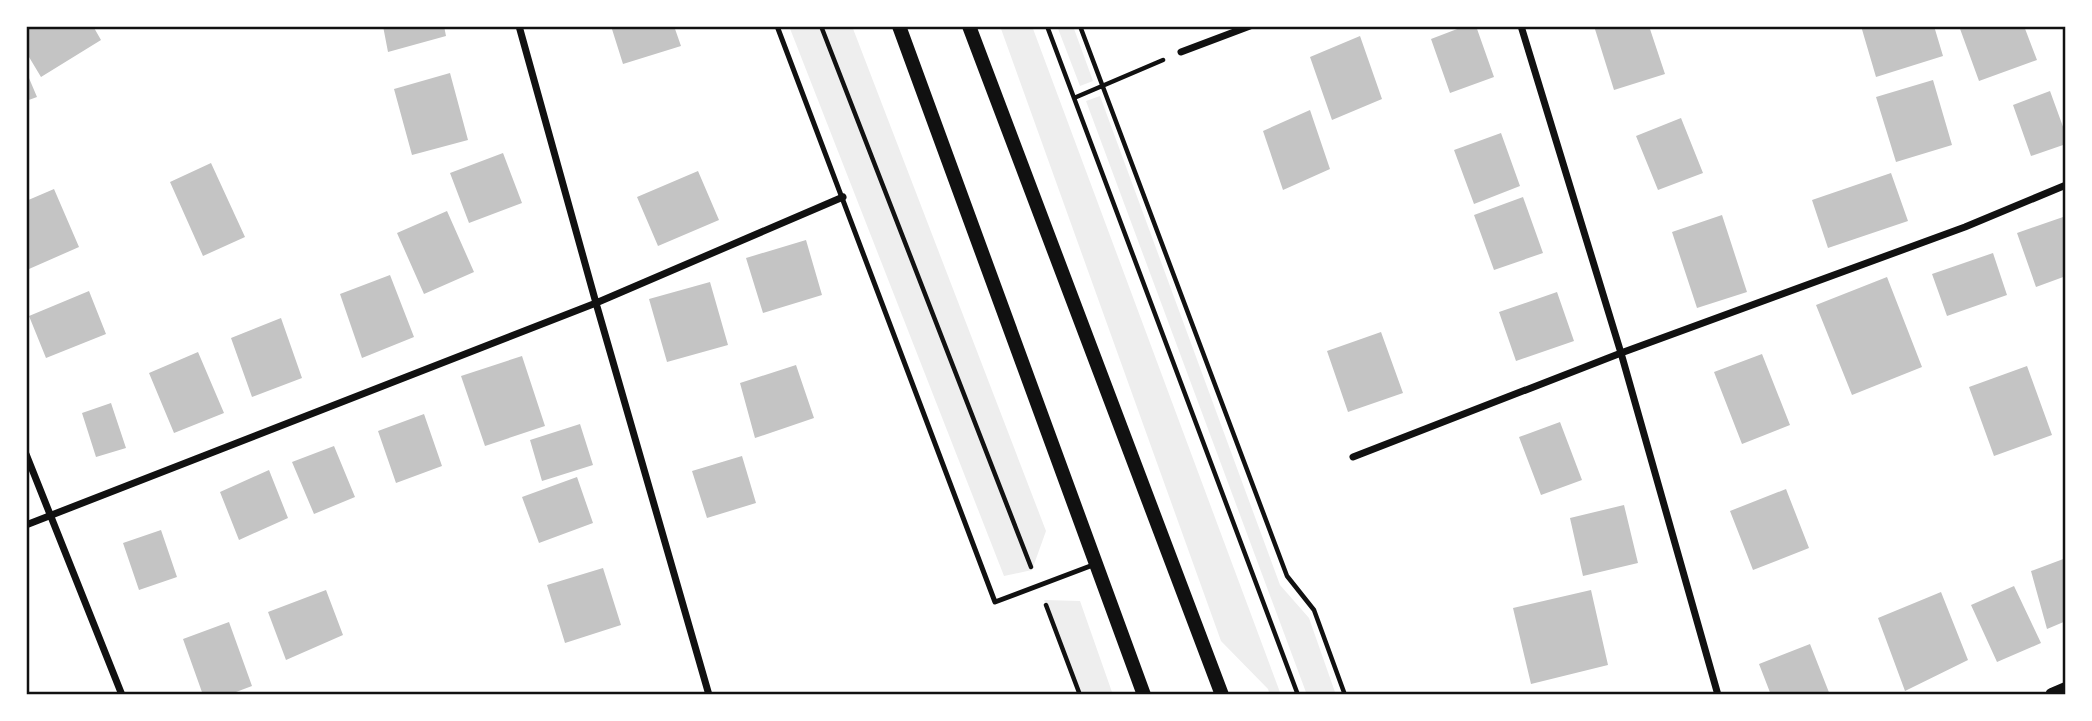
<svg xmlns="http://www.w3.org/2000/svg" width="2092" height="721" viewBox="0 0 2092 721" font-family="'PT Serif',serif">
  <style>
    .green { fill: #eee }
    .building { fill: #c4c4c4 }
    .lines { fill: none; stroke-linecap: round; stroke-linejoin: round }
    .path { stroke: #111; stroke-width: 4.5 }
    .service { stroke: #111; stroke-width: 5 }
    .minor { stroke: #111; stroke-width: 7 }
    .secondary { stroke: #111; stroke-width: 14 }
    .neatline { fill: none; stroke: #111; stroke-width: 2.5 }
  </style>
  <rect width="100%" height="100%" fill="#fff"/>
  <path class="green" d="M789,26H852L1046,531L1032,570L1004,576Z
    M1000,26H1032L1281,695H1270L1268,689L1221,641Z
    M1057,26H1073L1093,81L1080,86Z
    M1100,96L1280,585L1309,618L1336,695H1307L1086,101Z
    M1044,600L1080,601L1113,695H1078Z"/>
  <path class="building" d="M26,26H93L101,40L41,77L26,52Z
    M383,26H444L446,36L388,52Z
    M611,26H674L681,46L623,64Z
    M1465,26H1476L1494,77L1450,93L1431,39Z
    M1594,26H1649L1665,74L1614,90Z
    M1861,26H1934L1943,56L1876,77Z
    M1959,26H2024L2037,60L1979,81Z
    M1360,36L1382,99L1332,120L1310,57Z
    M26,71L37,97L26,101Z
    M450,73L468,140L412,155L394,89Z
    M1933,80L1952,145L1896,162L1876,97Z
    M2050,91L2066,135V144L2031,156L2013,105Z
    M1310,110L1330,169L1283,190L1263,131Z
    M1681,118L1703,173L1658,190L1636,136Z
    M1501,133L1520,186L1474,204L1454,150Z
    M503,153L522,203L469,223L450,173Z
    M211,163L245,237L203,256L170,182Z
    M698,171L719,220L658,246L637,197Z
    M1891,173L1908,221L1828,248L1812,200Z
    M54,189L79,247L29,269L26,261V201Z
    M1523,197L1543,253L1494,270L1474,215Z
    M447,211L474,272L424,294L397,233Z
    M1722,215L1747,292L1697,308L1672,232Z
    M2066,216V276L2036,287L2017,233Z
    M806,240L822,295L763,313L746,258Z
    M1993,253L2007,295L1947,316L1932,274Z
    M390,275L414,337L362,358L340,294Z
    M1887,277L1922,367L1852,395L1816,305Z
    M710,282L728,345L667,362L649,299Z
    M89,291L106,334L46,358L29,316Z
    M1557,292L1574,341L1516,361L1499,312Z
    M281,318L302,378L252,397L231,338Z
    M1381,332L1403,393L1348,412L1327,351Z
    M198,352L224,413L174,433L149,373Z
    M1762,354L1790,425L1742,444L1714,372Z
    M522,356L545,426L485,446L461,376Z
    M796,365L814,418L755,438L740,383Z
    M2027,366L2052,435L1994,456L1969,387Z
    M111,403L126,448L96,457L82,413Z
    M424,414L442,466L396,483L378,431Z
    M1560,422L1582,480L1541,495L1519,437Z
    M580,424L593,465L542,481L530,440Z
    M334,446L355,497L314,514L292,462Z
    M742,456L756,503L707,518L692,471Z
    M269,470L288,518L239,540L220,492Z
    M577,477L593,523L539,543L522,497Z
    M1786,489L1809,548L1753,570L1730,511Z
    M1624,505L1638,563L1583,576L1570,518Z
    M161,530L177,577L139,590L123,543Z
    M2066,558V621L2047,629L2031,571Z
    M603,568L621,625L565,643L547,585Z
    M2014,586L2041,643L1997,662L1971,605Z
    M326,590L343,635L286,660L268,612Z
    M1591,590L1608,665L1531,684L1513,608Z
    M1941,592L1968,660L1905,691L1878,618Z
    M229,622L252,686L228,695H203L183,639Z
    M1810,644L1830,695H1771L1759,664Z"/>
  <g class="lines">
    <path class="path" d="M821,26L1031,567
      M1047,26L1298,695
      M1080,26L1287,576L1314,610L1345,695
      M1074,98L1163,60
      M1046,605L1080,695"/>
    <path class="service" d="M777,26L995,602L1093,565"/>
    <path class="minor" d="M519,26L596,303L709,695
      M1521,26L1621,353L1718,695
      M1181,52L1250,26
      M26,454L122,695
      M1353,457L1621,353L1965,227L2066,185
      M26,525L596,303L843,197"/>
    <path class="secondary" d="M899,26L1144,695
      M969,26L1222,695
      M2052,695L2066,689"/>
  </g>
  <rect width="2092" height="721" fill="none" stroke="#ffffff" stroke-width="56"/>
  <rect x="28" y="28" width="2036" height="665" class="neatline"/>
</svg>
